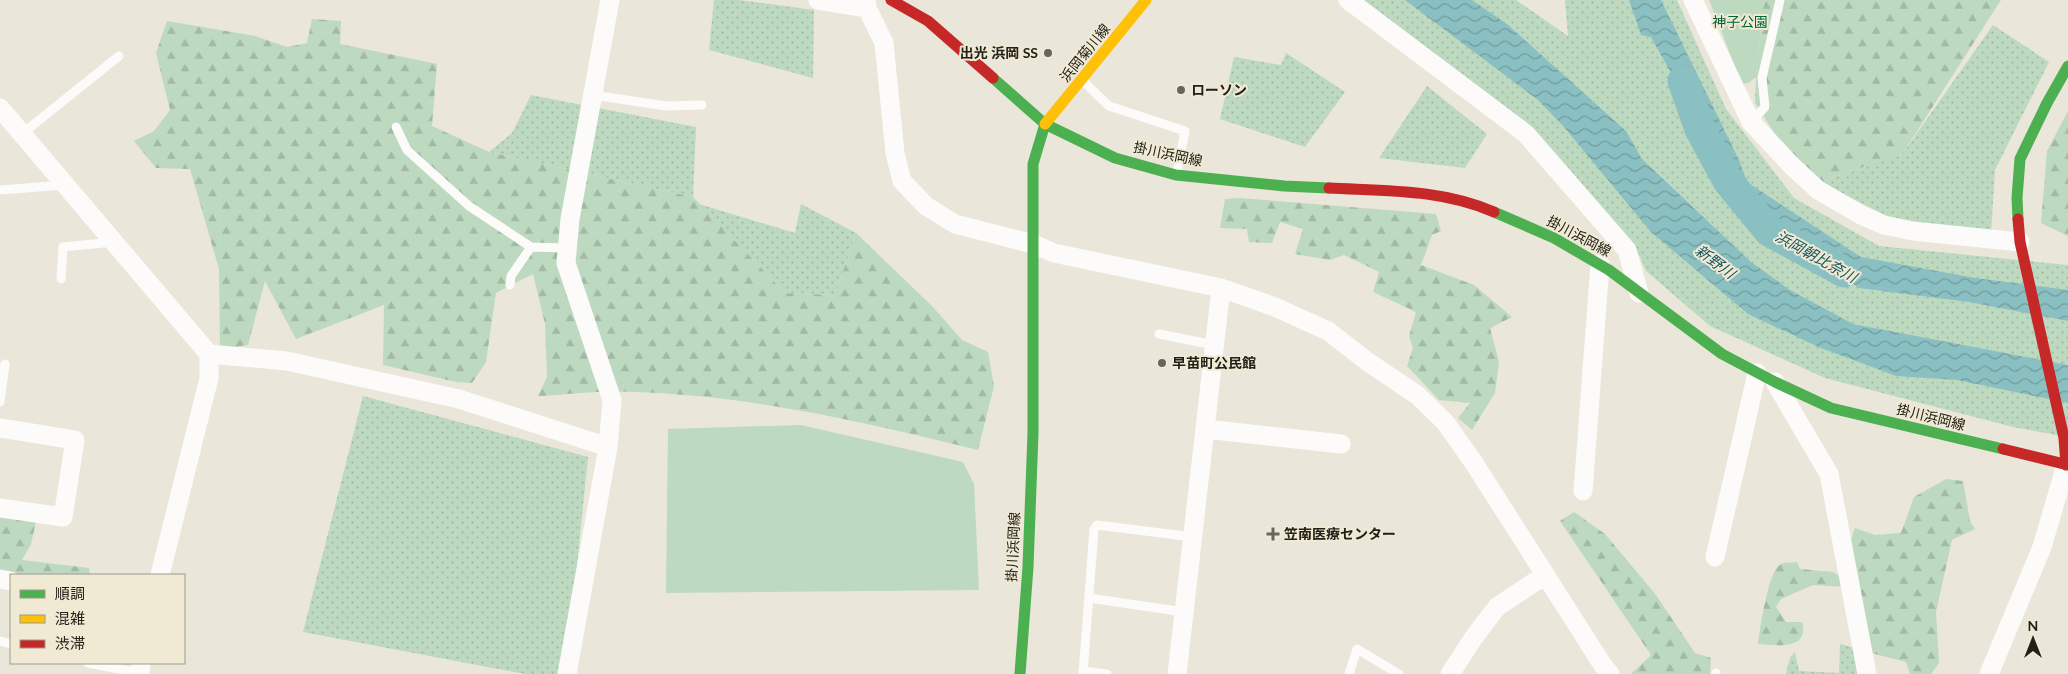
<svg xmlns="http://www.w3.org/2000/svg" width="2068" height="674" viewBox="0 0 2068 674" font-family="Lato,'Noto Sans JP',sans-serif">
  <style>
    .grass { fill: url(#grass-dots) }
    .forest { fill: url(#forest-firs) }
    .park { fill: #bdd9c0 }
    .water { fill: url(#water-waves) }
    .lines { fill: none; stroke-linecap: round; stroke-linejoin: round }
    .river { stroke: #8bc0c3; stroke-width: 31 }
    .lane { stroke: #fcfbf9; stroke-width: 9 }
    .street { stroke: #fcfbf9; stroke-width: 19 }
    .fast { stroke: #4caf50; stroke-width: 11 }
    .slow { stroke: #ffc107; stroke-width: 11 }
    .jam { stroke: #c62828; stroke-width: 11 }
    .poi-dot { fill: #68655c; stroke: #f0e9d4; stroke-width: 2 }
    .labels { text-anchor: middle; stroke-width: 4; stroke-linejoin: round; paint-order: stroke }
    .park-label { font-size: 14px; fill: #016336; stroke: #f0e9d4 }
    .poi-label { font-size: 14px; font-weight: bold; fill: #222018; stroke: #f0e9d4; text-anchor: start }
    .street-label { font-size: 14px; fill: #222018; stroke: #f0e9d4 }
    .water-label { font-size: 15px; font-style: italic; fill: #14575f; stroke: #f0e9d4 }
  </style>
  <defs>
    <pattern id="grass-dots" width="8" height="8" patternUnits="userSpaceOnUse" patternTransform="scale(1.25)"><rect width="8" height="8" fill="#bdd9c0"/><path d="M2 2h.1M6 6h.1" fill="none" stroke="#a2baa4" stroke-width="1.8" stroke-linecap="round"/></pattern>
    <pattern id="forest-firs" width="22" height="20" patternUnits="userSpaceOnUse" patternTransform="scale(1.25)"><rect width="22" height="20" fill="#bdd9c0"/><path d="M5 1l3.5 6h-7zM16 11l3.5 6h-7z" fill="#a2baa4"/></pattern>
    <pattern id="water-waves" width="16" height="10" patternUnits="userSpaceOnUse" patternTransform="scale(1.25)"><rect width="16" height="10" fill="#8bc0c3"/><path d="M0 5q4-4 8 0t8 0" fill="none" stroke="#719c9d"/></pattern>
  </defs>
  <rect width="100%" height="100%" fill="#eae6da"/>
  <path class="grass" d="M714,0H739L814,10L813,78L709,50Z
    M1360,0H1516L1568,36L1565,0H1677L1726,109L1794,198L1879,246L2068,265V437L2013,427L1825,378L1710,326L1646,271L1640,257L1581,191Z
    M1993,25L2049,62L1995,170L1991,232L1896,221L1821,182L1903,153Z
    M1286,53L1345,92L1305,147L1220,119L1234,57L1281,65Z
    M1427,86L1487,134L1465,168L1379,158Z
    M531,95L696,127L693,197L489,152L512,133Z
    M699,204L795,233L801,204L856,233L835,295L785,293Z
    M363,396L588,457L566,674H525L303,632Z
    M1840,644L1855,648L1860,674H1786L1790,658L1795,652L1799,671L1839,673Z"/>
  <path class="forest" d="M1764,0H2001L1903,153L1821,182L1777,137L1755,103L1756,77Z
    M312,19L341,21L340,44L437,64L432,126L489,152L693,197L785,293L835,295L856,233L932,306L962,340L988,352L994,386L978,450C866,422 752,396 637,392C604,390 570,394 538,396L547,377L545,324L533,274L496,293L486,362L472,383L456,382L383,365L384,305L296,339L265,281L248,345L220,349L219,269L190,169L156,168L134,141L154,131L170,110L156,53L167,21L255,36L287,47L307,43Z
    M2068,111V236L2041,223L2047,151Z
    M1240,198L1436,214L1441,231L1432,235L1421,265L1474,285L1512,317L1490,328L1499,362L1495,393L1472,430L1458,418L1470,403L1439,400L1407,366L1413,348L1409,336L1416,312L1373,292L1379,272L1344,255L1330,260L1295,254L1303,229L1280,222L1272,243L1249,242L1247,229L1220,228L1225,199Z
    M1946,479L1963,481L1970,521L1975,529L1952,540L1936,612L1939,663L1931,674H1910L1906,662L1867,652L1851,540L1855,528L1875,535L1901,533L1914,497Z
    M0,512L37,517L31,544L22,560L89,568L90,575H0Z
    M1574,512L1605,534L1656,595L1695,653L1711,658L1710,674H1631L1651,655L1560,521Z
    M1797,562L1800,569L1833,572L1845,579V587L1813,585L1781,599L1776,607L1786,622H1802C1810,651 1775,645 1758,644C1760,629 1768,570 1781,564C1785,562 1793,563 1797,562Z"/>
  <path class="park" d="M1709,0H1764L1756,77L1748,83L1742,84Z
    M801,425L963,462L974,484L979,590L666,593L668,429Z"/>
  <path class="water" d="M1405,0H1472L1507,24L1626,131L1642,159L1751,262L1790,290L1853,324L2068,365V403L1957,380L1896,376L1821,348L1748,314L1651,232L1564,127L1538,100Z
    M1629,0H1661L1739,160L1747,182L1861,257L1975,278L2068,290V321L1969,302L1859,288L1757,217L1725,170L1651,37L1641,35Z"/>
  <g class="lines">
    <path class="river" d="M1683,81L1700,129L1728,181L1769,231L1844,272"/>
    <path class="lane" d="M1084,82L1109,106L1185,131L1177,172
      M593,95L666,106L702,105
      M1751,122L1765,107L1762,78L1780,0
      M396,127L407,150L469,206L531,247L567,248
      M23,133L119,56
      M0,190L65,185
      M61,279L63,247L113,242
      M510,285L511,276L531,247
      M1159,334L1214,345
      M0,402L5,364
      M1089,598L1184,612
      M0,641L11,644
      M88,663L140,673
      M1083,671L1107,674
      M1083,674L1094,529L1097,525L1193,537
      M1349,674L1357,649L1399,674
      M1716,674V673"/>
    <path class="street" d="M818,0L867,8
      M866,0L867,8L884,43L895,153L902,181L926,206L955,224L1033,244L1054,253L1221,288L1275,307L1328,331L1368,362L1417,395L1445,422L1474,463L1602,664L1610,674
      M1348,0L1526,134L1627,250L1639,293
      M1693,0L1751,122L1791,165L1818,190L1861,215L1884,225L1913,231L2020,242
      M0,108L209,354V378L160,575
      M209,354L287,361L459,399L608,447
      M1775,382L1829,474L1867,674
      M0,428L75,440L63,517L0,508
      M1205,429L1341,444
      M1583,491L1600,264
      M1715,557L1757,373
      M0,579L11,581
      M140,674L141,663
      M567,674L608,447L612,400L566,263L570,219L610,0
      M1177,674L1221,288
      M1450,674L1474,637L1497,607L1545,575
      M1989,674L2042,547L2066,465"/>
    <path class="fast" d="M993,78L1045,124L1115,158L1176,175L1284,186L1329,188
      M1494,212L1554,238L1609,270L1722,354L1775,382L1831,408L2003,449
      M2018,219L2017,198L2020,159L2047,103L2068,66
      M1020,674L1028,567L1033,433V164L1045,124"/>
    <path class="slow" d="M1045,124L1146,0"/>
    <path class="jam" d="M891,0L928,21L993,78
      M1329,188C1385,191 1442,189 1494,212
      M2018,219L2020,242L2064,438L2066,465
      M2003,449L2068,465"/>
  </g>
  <g class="poi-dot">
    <circle cx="1048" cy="53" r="5"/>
    <circle cx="1181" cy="90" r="5"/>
    <circle cx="1162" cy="363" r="5"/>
    <path d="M1270.5 526.5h5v5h5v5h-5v5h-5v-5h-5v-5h5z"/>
  </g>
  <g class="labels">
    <g class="park-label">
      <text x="1740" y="27">神子公園</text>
    </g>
    <g class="poi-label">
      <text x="1038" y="58" text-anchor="end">出光 浜岡 SS</text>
      <text x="1191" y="95">ローソン</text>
      <text x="1172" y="368">早苗町公民館</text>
      <text x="1284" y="539">笠南医療センター</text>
    </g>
    <g class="street-label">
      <text transform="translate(1085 53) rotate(-51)" y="5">浜岡菊川線</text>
      <text transform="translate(1168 154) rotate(12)" y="5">掛川浜岡線</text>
      <text transform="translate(1579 236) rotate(28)" y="5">掛川浜岡線</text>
      <text transform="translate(1931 417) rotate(14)" y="5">掛川浜岡線</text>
      <text transform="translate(1013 547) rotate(-87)" y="5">掛川浜岡線</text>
    </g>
    <g class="water-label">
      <text transform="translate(1816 257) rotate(29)" y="5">浜岡朝比奈川</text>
      <text transform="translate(1715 262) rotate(37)" y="5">新野川</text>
    </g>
  </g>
  <rect x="10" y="574" width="175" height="90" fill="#f0e9d4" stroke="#9e9989"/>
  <rect x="20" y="590" width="25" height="8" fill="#4caf50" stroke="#9e9989"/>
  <text x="55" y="599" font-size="15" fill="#222018">順調</text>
  <rect x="20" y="615" width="25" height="8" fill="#ffc107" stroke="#9e9989"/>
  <text x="55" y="624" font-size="15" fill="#222018">混雑</text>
  <rect x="20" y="640" width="25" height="8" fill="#c62828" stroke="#9e9989"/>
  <text x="55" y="649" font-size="15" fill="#222018">渋滞</text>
  <g transform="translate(2033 639)" stroke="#f0e9d4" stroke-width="4" paint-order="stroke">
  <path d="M0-4L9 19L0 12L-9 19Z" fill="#222018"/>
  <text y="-8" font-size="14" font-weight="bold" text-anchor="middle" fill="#222018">N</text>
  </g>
</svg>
